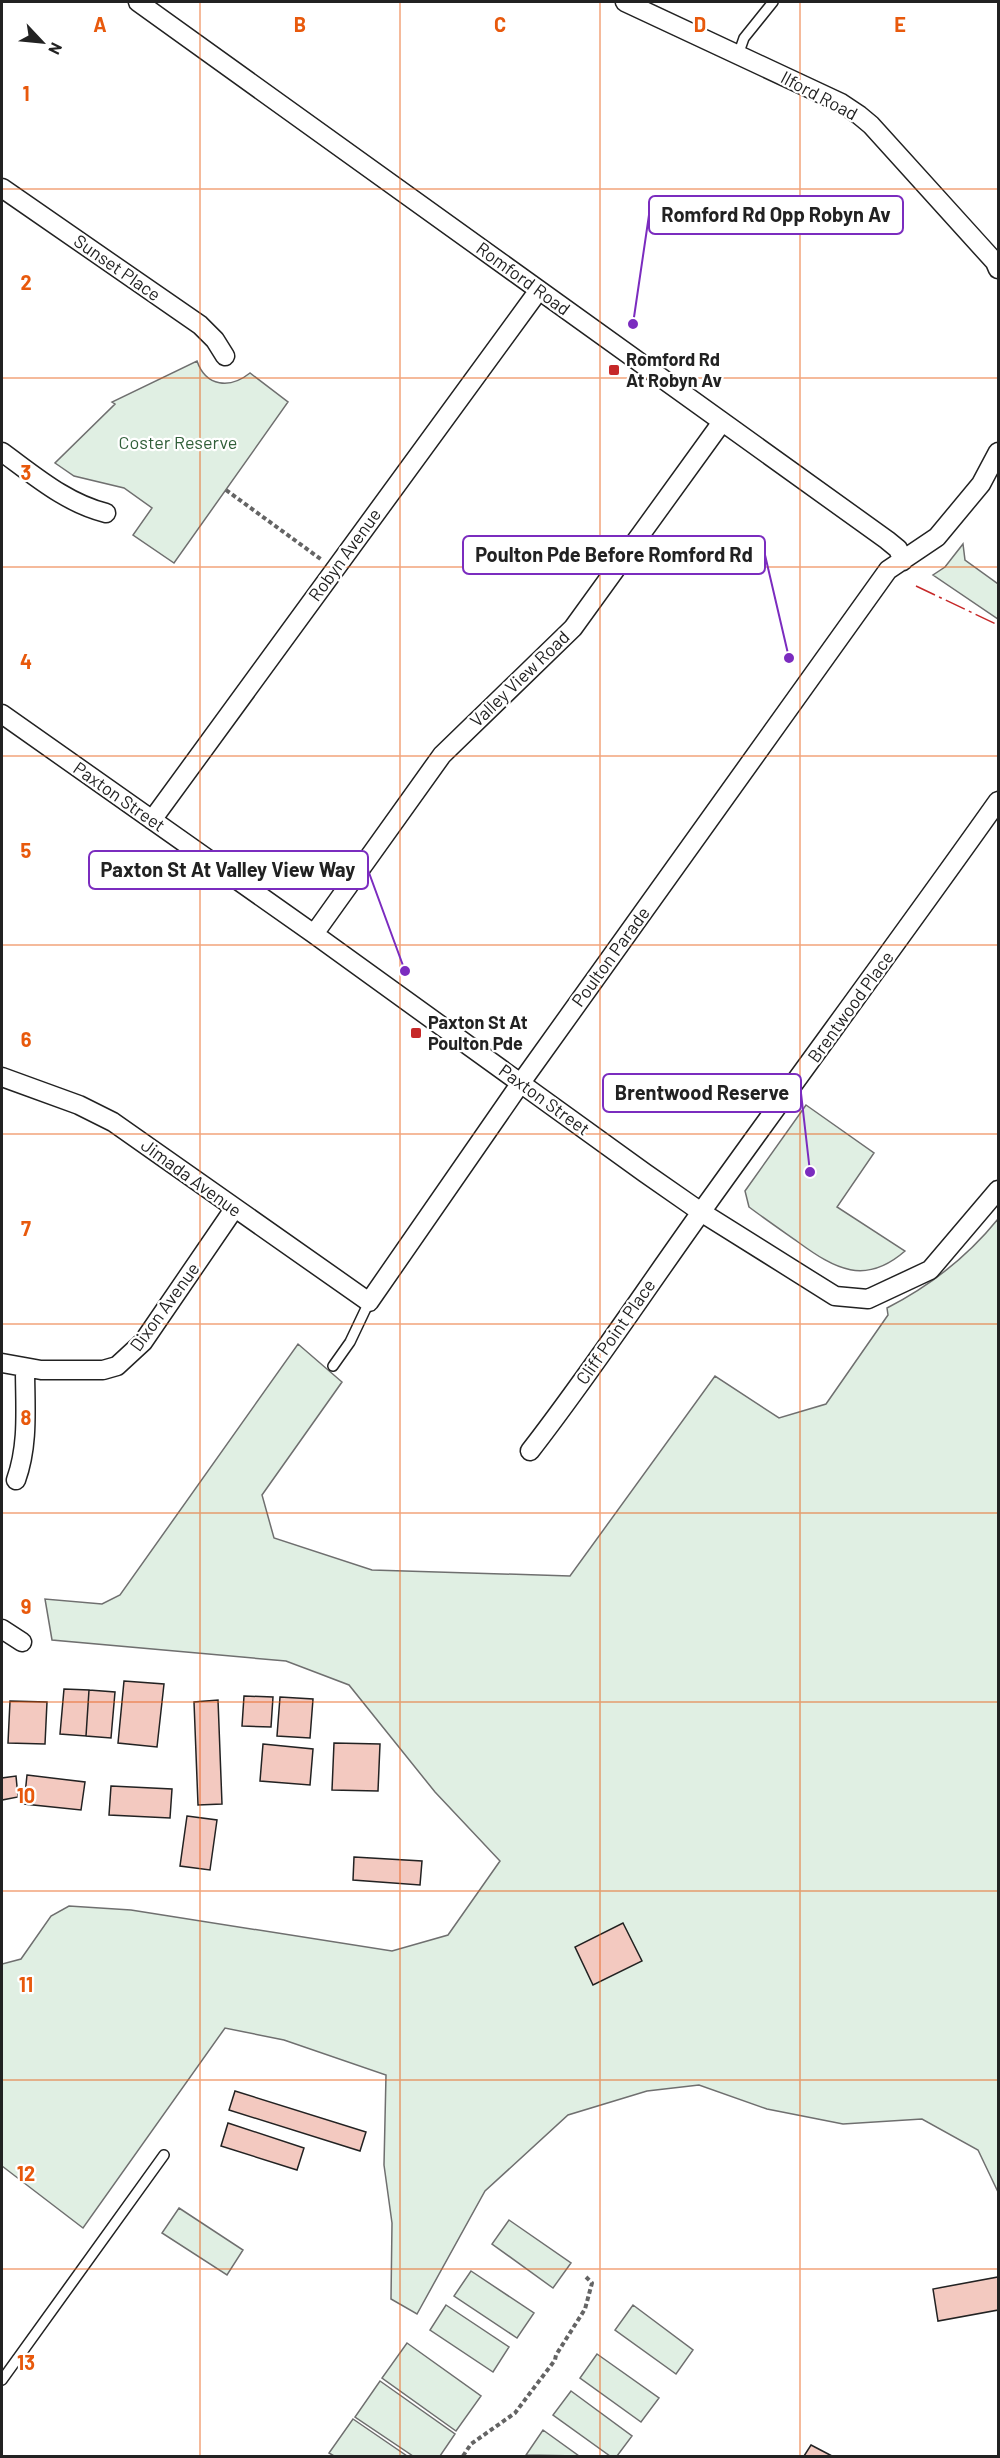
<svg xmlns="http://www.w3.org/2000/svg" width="1000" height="2458" viewBox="0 0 1000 2458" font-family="Barlow,sans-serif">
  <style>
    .green { fill: #e0efe3; stroke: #6f6f6f; stroke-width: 1.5 }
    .building { fill: #f3c9c0; stroke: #222; stroke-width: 1.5 }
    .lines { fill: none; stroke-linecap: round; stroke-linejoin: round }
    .lane-casing { stroke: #222; stroke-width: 12 }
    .street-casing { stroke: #222; stroke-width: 21 }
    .path { stroke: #646464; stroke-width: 4; stroke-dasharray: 4.5 3; stroke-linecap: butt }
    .lane { stroke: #fff; stroke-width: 9 }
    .street { stroke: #fff; stroke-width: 18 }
    .power { stroke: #c62828; stroke-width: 1.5; stroke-dasharray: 21 4.5 3 4.5; stroke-linecap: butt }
    .grid { fill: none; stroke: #e8590c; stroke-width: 1.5; stroke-opacity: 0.55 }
    .poi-dot { fill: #c62828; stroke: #fff; stroke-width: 2 }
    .labels { text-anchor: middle; stroke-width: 4.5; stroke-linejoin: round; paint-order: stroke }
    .street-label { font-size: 18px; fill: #222; stroke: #fff }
    .poi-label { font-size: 18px; font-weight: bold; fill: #222; stroke: #fff; text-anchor: start }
    .park-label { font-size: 18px; fill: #2f5e38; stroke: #fff }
    .grid-label { font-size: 20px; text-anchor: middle; font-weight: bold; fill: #e8590c; stroke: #fff; stroke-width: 4.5; stroke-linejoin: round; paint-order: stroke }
    .leader { fill: none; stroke: #7b2cbf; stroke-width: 2 }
    .callout-dot { fill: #7b2cbf; stroke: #fff; stroke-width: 2 }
    .callout { fill: #fff; stroke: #7b2cbf; stroke-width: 2 }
    .callout-label { font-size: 20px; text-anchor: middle; font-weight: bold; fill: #222 }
  </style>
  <rect width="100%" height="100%" fill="#fff"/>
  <path class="green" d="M197,361C206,387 230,389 250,373L288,402L174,563L133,535L152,508L124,488L74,476L55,463L115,404L112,402Z
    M963,544L965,560L998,584V619L933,575L945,567Z
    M806,1105L874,1153L837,1207L905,1251C865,1286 835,1269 798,1242C781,1230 765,1219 749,1207L745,1191Z
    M998,1219V2192L978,2150L922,2119L843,2124L767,2109L699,2085L647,2091L568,2115L485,2191L417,2314L391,2299L392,2223L384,2165L386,2075L284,2040L225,2028L83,2228L2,2166V1964L21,1959L51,1916L69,1906L131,1910L392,1951L448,1935L500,1861L435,1792L349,1685L286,1661L52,1640L45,1599L102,1604L120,1595L298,1344L342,1382L262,1495L274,1538L372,1570L570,1576L715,1376L779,1418L826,1404L888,1315L887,1308C930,1286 968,1256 998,1219Z
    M179,2208L243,2250L227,2275L162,2233Z
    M509,2220L571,2263L553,2288L492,2244Z
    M471,2271L534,2313L517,2338L454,2296Z
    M446,2305L509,2347L493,2372L430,2330Z
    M633,2305L693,2350L676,2374L615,2330Z
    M407,2343L481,2396L456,2431L382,2378Z
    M597,2354L659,2398L641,2422L580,2378Z
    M380,2381L455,2434L440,2456H413L355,2417Z
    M571,2391L632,2436L617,2456H610L553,2415Z
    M353,2419L407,2456H334L329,2453Z
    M543,2430L579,2456L526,2455Z"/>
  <path class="building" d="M124,1681L164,1684L157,1747L118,1743Z
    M64,1689L89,1690L86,1736L60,1734Z
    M89,1690L115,1692L111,1738L86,1736Z
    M244,1696L273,1697L271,1727L242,1726Z
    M280,1697L313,1699L310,1738L277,1736Z
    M218,1700L222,1804L198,1805L194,1702Z
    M10,1701L47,1702L45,1744L8,1743Z
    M334,1743L380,1744L378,1791L332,1790Z
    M263,1744L313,1749L310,1785L260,1781Z
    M27,1775L85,1782L81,1810L24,1804Z
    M16,1776L18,1797L2,1800V1778Z
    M111,1786L172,1789L170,1818L109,1815Z
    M187,1816L217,1820L210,1870L180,1866Z
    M354,1857L422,1861L420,1885L353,1880Z
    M623,1923L642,1961L593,1985L575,1947Z
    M235,2091L366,2132L360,2151L229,2110Z
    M228,2123L304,2148L297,2170L221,2146Z
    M998,2277V2310L938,2321L933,2289Z
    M811,2445L832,2456H804Z"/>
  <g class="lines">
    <defs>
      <path id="lane" d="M738,55L744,38L773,2
        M333,1366L350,1342L369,1302
        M2,2380L164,2155"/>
      <path id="street" d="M138,2L887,540L898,549L903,561
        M625,2L841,103L859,115L871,125L995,262L998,269
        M2,188L200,325L215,340L225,356
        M2,452C35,476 66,503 106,513
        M2,714L314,934L645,1173L701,1212L835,1296L868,1299L930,1270L998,1190
        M152,820L539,290
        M314,934L442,755L573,628L722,422
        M2,1077L79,1105L113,1122L369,1302L520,1084L888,570L937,537L981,484L998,452
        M2,1363L41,1370H103L117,1366L143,1342L234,1209
        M530,1451C593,1370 649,1284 709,1201C805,1067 903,935 998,801
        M16,1480C29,1444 25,1406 25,1368
        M2,1629L22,1642"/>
    </defs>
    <use href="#lane" class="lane-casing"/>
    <use href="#street" class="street-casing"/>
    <path class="path" d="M226,490L322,560
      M463,2456L471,2444L515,2413L555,2360L556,2355L585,2309L592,2283L584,2275"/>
    <use href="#lane" class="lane"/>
    <use href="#street" class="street"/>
    <path class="power" d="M916,586L998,625"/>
  </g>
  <path class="grid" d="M200,2V2456M400,2V2456M600,2V2456M800,2V2456M2,189H998M2,378H998M2,567H998M2,756H998M2,945H998M2,1134H998M2,1324H998M2,1513H998M2,1702H998M2,1891H998M2,2080H998M2,2269H998"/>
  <g class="poi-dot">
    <rect x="608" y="364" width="12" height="12" rx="3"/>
    <rect x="410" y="1027" width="12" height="12" rx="3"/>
  </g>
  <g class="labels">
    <g class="street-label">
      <text transform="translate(819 96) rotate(28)" y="6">Ilford Road</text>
      <text transform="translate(117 268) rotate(35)" y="6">Sunset Place</text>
      <text transform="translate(523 279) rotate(36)" y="6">Romford Road</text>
      <text transform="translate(345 555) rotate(-54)" y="6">Robyn Avenue</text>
      <text transform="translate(520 679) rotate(-44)" y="6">Valley View Road</text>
      <text transform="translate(119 797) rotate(35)" y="6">Paxton Street</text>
      <text transform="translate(611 957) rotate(-54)" y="6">Poulton Parade</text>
      <text transform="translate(851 1007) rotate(-54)" y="6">Brentwood Place</text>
      <text transform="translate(544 1100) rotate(36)" y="6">Paxton Street</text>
      <text transform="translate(191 1178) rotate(36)" y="6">Jimada Avenue</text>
      <text transform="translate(165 1307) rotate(-54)" y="6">Dixon Avenue</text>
      <text transform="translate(616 1332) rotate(-55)" y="6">Cliff Point Place</text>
    </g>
    <g class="poi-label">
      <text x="626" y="366">Romford Rd<tspan x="626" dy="21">At Robyn Av</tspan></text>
      <text x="428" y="1029">Paxton St At<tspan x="428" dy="21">Poulton Pde</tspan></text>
    </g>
    <g class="park-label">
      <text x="178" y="449">Coster Reserve</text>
    </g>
  </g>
  <g class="grid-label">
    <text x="100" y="32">A</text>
    <text x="300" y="32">B</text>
    <text x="500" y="32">C</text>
    <text x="700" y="32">D</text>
    <text x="900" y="32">E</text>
    <text x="26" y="101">1</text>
    <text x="26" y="290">2</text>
    <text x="26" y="480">3</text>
    <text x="26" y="669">4</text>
    <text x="26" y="858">5</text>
    <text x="26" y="1047">6</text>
    <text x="26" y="1236">7</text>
    <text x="26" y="1425">8</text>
    <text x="26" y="1614">9</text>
    <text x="26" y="1803">10</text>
    <text x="26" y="1992">11</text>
    <text x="26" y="2181">12</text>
    <text x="26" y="2370">13</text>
  </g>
  <path class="leader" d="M633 324L649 215M789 658L765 555M405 971L368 870M810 1172L801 1093"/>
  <g class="callout-dot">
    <circle cx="633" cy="324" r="6"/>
    <circle cx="789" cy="658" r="6"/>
    <circle cx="405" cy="971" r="6"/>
    <circle cx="810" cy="1172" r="6"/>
  </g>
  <g class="callout">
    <rect x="649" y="196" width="254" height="38" rx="6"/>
    <rect x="463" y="536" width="302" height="38" rx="6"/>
    <rect x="89" y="851" width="279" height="38" rx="6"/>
    <rect x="603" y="1074" width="198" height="38" rx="6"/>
  </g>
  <g class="callout-label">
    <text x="776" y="222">Romford Rd Opp Robyn Av</text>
    <text x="614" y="562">Poulton Pde Before Romford Rd</text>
    <text x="228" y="877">Paxton St At Valley View Way</text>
    <text x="702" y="1100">Brentwood Reserve</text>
  </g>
  <rect width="1000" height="2458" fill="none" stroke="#222222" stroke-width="6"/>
  <g transform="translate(42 42) rotate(116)" stroke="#ffffff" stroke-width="4.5" paint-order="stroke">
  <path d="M0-4.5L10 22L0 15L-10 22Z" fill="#222222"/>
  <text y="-9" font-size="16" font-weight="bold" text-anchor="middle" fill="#222222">N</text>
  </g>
</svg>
